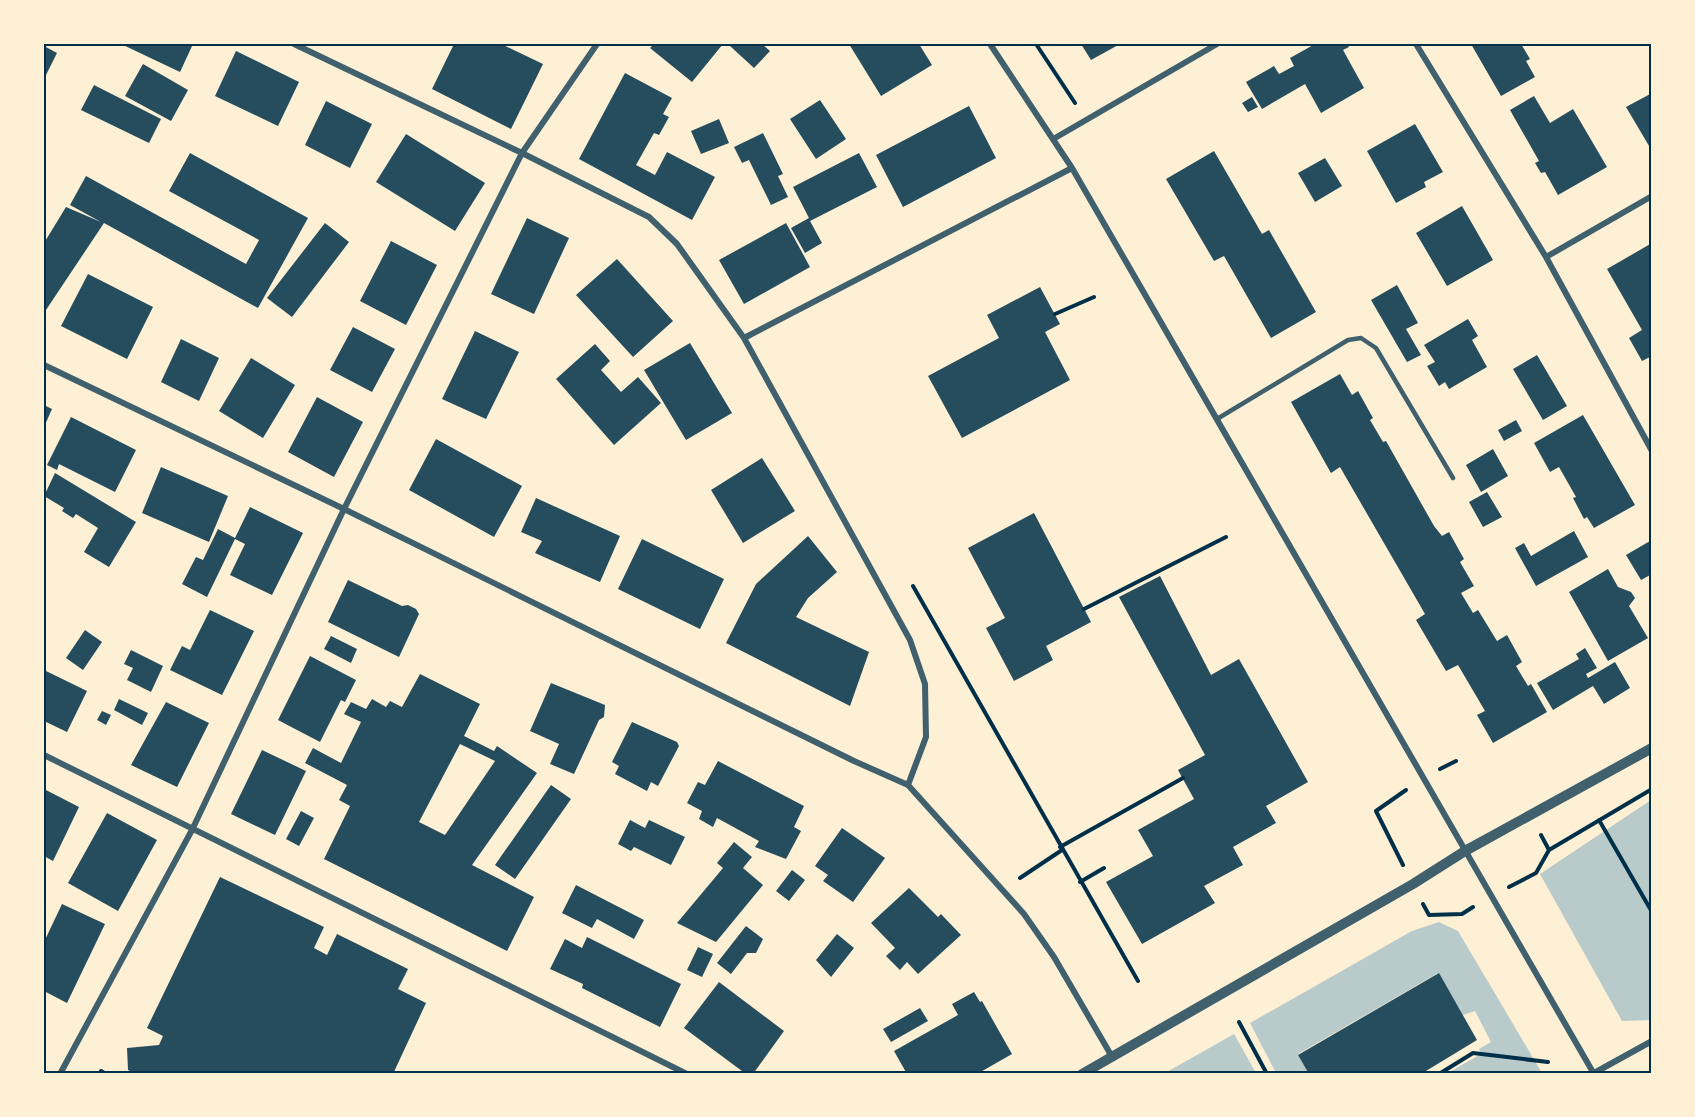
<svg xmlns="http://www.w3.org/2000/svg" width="1695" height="1117" viewBox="0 0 1695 1117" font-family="'Archivo Narrow',sans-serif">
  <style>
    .green { fill: #b9caca }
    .building { fill: #264d5e; fill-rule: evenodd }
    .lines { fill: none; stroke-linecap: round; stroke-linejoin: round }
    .path { stroke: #003049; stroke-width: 4 }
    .service { stroke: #3f606c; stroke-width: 4.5 }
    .minor { stroke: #3f606c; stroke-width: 6 }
    .tertiary { stroke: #3f606c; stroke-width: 10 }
    .neatline { fill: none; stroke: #003049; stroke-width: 2 }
  </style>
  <rect width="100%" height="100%" fill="#fdf0d5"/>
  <path class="green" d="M1651,800V1020L1622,1021L1540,874Z
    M1439,922L1458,931L1542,1073H1448L1481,1054L1479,1049L1491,1042L1475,1011L1463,1015L1438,973L1298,1054L1309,1073H1276L1250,1023L1412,931Z
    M1234,1034L1256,1073H1165Z"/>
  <path class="building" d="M121,44H193L180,72Z
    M454,44H501L543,64L511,129L432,89Z
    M654,44H723L692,82L650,48Z
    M733,44H762L770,51L754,68L730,46Z
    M849,44H919L932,65L881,96Z
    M1081,44H1120L1091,60Z
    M1315,44H1347L1349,47L1343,50L1364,88L1321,113L1305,84L1262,109L1246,82L1274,66L1279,74L1294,66L1290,58Z
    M1471,44H1521L1530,59L1526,61L1535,77L1501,96Z
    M44,46L57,53L44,79Z
    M236,51L299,82L278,126L215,96Z
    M143,64L188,90L171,121L125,96Z
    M625,73L672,98L663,114L669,117L659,135L654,133L636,165L655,175L667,152L715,177L692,220L579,159Z
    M94,85L161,119L149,143L81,110Z
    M1652,93V151L1626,107Z
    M1534,96L1550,123L1573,109L1607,167L1558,195L1545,172L1541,173L1535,163L1539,161L1510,110Z
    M1252,97L1258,107L1248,112L1242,103Z
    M820,100L846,139L816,159L790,119Z
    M326,101L372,124L350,168L305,145Z
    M969,106L996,158L903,207L876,155Z
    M719,119L729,143L701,154L691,131Z
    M1415,124L1443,172L1424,182L1426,187L1396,203L1367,151Z
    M763,133L783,174L778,176L788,197L771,205L749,160L742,163L734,147Z
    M406,134L485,183L455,231L376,182Z
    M1214,151L1262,234L1269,230L1316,312L1271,338L1224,256L1214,261L1166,179Z
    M190,153L308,218L258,308L104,223L44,313V243L66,207L101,222L70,205L86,176L246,264L259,240L169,191Z
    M859,153L877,187L810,221L822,243L805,253L791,228L809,218L793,187Z
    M1325,158L1342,186L1315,202L1298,173Z
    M1462,206L1493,260L1447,286L1416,233Z
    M527,218L569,238L534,314L491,294Z
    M325,223L349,242L292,317L267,298Z
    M786,223L810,267L744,304L719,260Z
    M391,241L437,265L406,325L360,301Z
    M1652,243V356L1642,361L1629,338L1642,330L1607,269Z
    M617,259L673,321L633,357L576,295Z
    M88,274L153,307L127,359L61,326Z
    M1397,285L1418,323L1406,329L1421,355L1407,362L1371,300Z
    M1040,287L1060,324L1045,332L1070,380L962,438L928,376L999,338L987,315Z
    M1468,319L1478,336L1472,340L1487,367L1449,389L1445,382L1439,386L1427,366L1435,362L1424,345Z
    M353,327L395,349L372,392L330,370Z
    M475,331L519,352L486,419L442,399Z
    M181,339L219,358L199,401L161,382Z
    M690,343L732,413L686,440L644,370Z
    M595,344L610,361L601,370L621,392L638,377L661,403L614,445L556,379Z
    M1537,355L1567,406L1543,420L1513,369Z
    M251,358L295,385L263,438L219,411Z
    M1340,374L1352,395L1358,391L1373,418L1370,420L1383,442L1386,441L1434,526L1442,536L1449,532L1464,559L1460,562L1474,586L1461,593L1473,613L1478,610L1497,641L1507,635L1522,662L1516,666L1528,686L1531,684L1547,712L1493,743L1477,715L1485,711L1458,665L1446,671L1416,620L1425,614L1340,467L1331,473L1291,402Z
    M317,397L363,422L334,477L288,452Z
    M44,405L52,409L44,427Z
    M1583,415L1635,505L1594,528L1587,517L1584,519L1573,498L1576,497L1559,467L1550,472L1534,443Z
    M71,417L136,450L115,492L59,464L57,470L47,465Z
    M1516,420L1522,431L1504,441L1498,430Z
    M436,439L522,486L494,537L409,490Z
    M1493,449L1508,476L1481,492L1466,465Z
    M762,458L795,511L743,543L711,490Z
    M161,467L228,496L209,542L142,513Z
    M55,473L136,522L109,567L84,552L98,528L76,514L73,518L62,511L64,508L44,496Z
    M1487,492L1502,517L1483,527L1469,502Z
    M536,498L620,536L600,582L535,553L542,541L521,532Z
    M250,507L303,533L272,595L230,575L245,544L235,539L207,597L182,584L196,557L203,560L218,529L235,538Z
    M1034,513L1091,622L1046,646L1053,660L1014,681L986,628L1005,618L968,548Z
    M1574,531L1588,557L1536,586L1515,548L1524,543L1531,556Z
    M808,536L837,572L808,598L796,617L869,652L850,706L726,643L756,584Z
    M642,539L724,579L700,629L618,589Z
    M1650,541L1652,574L1641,580L1626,555Z
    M1608,569L1618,587L1631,592L1635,598L1629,606L1648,638L1608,661L1569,592Z
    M1160,576L1211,675L1239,659L1308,782L1266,806L1276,823L1233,847L1243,865L1204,886L1215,903L1142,944L1106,882L1153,856L1138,830L1194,799L1178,770L1205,755L1119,597Z
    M348,580L402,606L408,605L416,609L419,614L399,657L328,622Z
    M210,610L254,631L222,695L170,670L182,646L190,650Z
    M85,630L102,642L83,670L66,658Z
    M331,636L357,649L351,663L324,649Z
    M1585,648L1597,668L1586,674L1588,678L1615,662L1630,688L1604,704L1593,686L1553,710L1537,683L1579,659L1576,654Z
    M131,650L163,666L151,692L127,680L133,668L124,664Z
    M310,656L356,680L345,702L341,700L320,742L278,720Z
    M44,670L87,691L67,732L44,721Z
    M420,674L480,704L464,736L494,751L497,746L537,773L472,865L534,897L507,951L324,859L350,806L339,800L347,785L305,763L313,748L341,763L361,722L344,714L351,702L366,709L372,699L386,707L390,701L402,707ZM460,744L495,761L445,835L419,822Z
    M551,683L605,705L604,717L599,720L574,774L550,764L559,744L530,731Z
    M119,699L148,713L142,725L114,710Z
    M166,702L209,723L177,787L131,765Z
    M102,711L111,715L106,725L97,720Z
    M632,722L677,742L679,746L658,786L651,782L647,791L615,774L619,766L612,762Z
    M262,750L306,771L275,835L231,814Z
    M718,761L804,806L794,827L801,831L786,859L755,847L759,841L717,818L713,827L699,819L702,811L687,803L698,782L705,785Z
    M551,785L571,799L515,879L495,865Z
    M44,789L79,807L53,861L44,856Z
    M301,811L314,818L299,846L286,839Z
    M107,813L157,840L118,911L68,883Z
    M630,820L645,828L649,820L685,837L671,865L634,847L631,851L618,844Z
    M842,828L885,858L853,902L823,881L828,875L815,866Z
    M734,842L752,857L743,868L763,885L716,942L677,923L723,868L717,863Z
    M792,870L805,880L789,901L776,891Z
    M220,877L324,927L314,948L327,955L337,934L408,969L398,989L426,1003L393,1074H136L128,1070L127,1048L159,1045L163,1036L147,1028Z
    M576,885L644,920L634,939L597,919L592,928L562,913Z
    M909,888L938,917L941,914L961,935L918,974L907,962L900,970L886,956L895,948L871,923Z
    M62,904L105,924L67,1003L44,991V942Z
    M746,926L763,939L756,953H747L731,974L717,963Z
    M837,934L854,948L831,977L816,960Z
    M587,937L681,984L660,1027L582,988L583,984L550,969L565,939L582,948Z
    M698,947L713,954L702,977L687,970Z
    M1439,973L1477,1040L1421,1074H1309L1298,1055Z
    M719,982L784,1031L753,1074H746L684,1028Z
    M974,992L980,1002L982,1001L1012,1054L977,1074H907L894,1051L958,1015L952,1004Z
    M920,1008L928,1021L891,1042L883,1029Z"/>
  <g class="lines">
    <path class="path" d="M1036,44L1075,103
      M1055,314L1094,297
      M913,586L1138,981
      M1084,609L1226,537
      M1440,769L1456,761
      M1599,820L1652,912
      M1541,835L1549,850
      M1060,847L1183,778
      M1403,865L1376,811L1406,790
      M1020,878L1062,850
      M1080,882L1104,868
      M1509,887L1536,873L1549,850L1652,789
      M1423,904L1429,915L1462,914L1473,907
      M1239,1022L1267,1074
      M101,1071L106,1074
      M1439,1074L1473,1053L1548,1062"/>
    <path class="service" d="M1217,419L1348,340L1361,338L1376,348L1453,478"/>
    <path class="minor" d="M294,44L522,153L649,217L677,244L744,338L910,640L925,684L926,737L908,785
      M990,44L1072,168L1594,1074
      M1416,44L1546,257L1652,451
      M1055,138L1217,44
      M1546,257L1652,196
      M744,338L1072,168
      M44,365L344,509L854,761L908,785L1024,914L1054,957L1111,1055
      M44,755L687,1074
      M1594,1073L1652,1041
      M60,1074L192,830L344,509L522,153L597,44"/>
    <path class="tertiary" d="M1082,1074L1413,884L1465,851L1652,748"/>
  </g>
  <rect width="1695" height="1117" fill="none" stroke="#fdf0d5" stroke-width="90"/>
  <rect x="45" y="45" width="1605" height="1027" class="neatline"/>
</svg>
